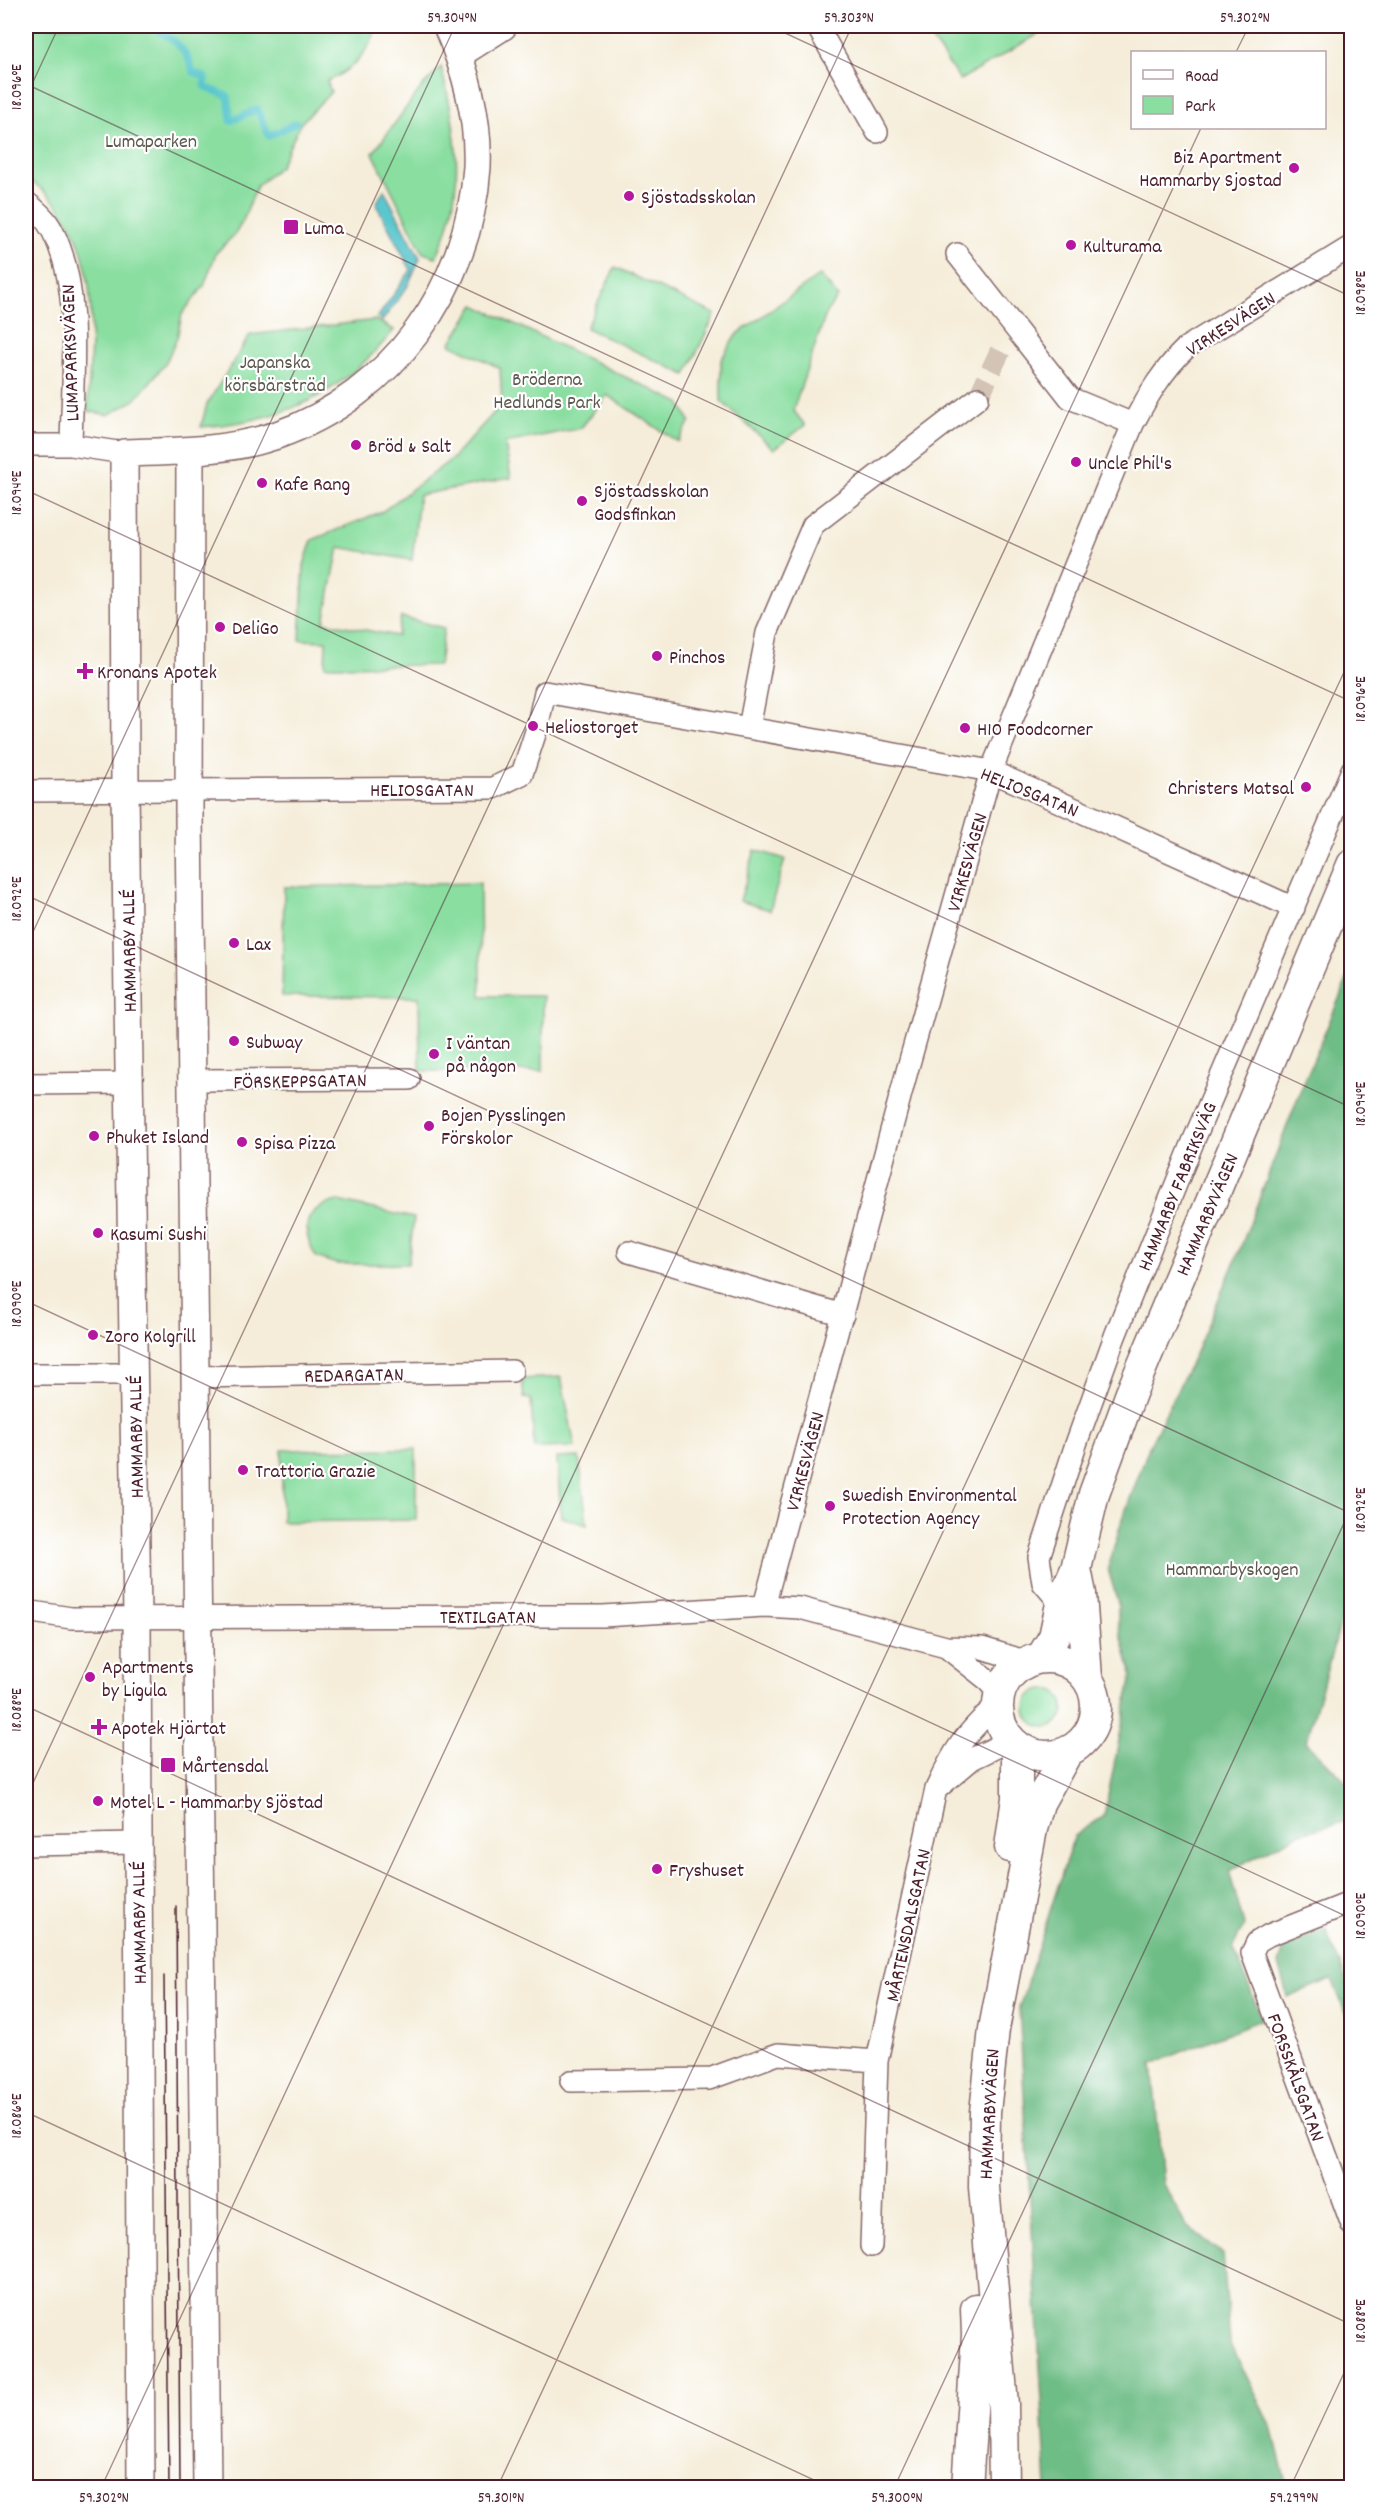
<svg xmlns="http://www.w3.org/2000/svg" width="1377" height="2513" viewBox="0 0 1377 2513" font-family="Dekko,sans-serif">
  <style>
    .green { fill: #89dea0; stroke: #6a7e66; stroke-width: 1.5 }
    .forest { fill: #6ebd86; stroke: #5c6e58; stroke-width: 1.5 }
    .water { fill: #5ac7ce; stroke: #52737c; stroke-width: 1.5 }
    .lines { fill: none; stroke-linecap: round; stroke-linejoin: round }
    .stream { stroke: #5ac7ce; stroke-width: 7 }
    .minor-tunnel { stroke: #d3c4b6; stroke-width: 21; stroke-dasharray: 21 10; stroke-linecap: butt }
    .minor-casing { stroke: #866768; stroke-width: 24 }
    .tertiary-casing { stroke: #866768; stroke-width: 30 }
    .secondary-casing { stroke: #866768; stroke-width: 33 }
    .minor { stroke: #fff; stroke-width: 21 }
    .tertiary { stroke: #fff; stroke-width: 27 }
    .secondary { stroke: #fff; stroke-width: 30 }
    .tram { stroke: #4a1f2b; stroke-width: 1.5 }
    .ticks { fill: none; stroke: #4a1f2b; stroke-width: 1.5; stroke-opacity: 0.45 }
    .poi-dot { fill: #b5179e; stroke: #fff; stroke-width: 2 }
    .labels { text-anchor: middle; stroke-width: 4.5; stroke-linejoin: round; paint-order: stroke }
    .park-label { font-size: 20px; fill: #5d584e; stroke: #fff }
    .poi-label { font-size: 20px; fill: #4a1f2b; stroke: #fff; text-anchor: start }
    .street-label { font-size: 20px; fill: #4a1f2b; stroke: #fff }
    .neatline { fill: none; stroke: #4a1f2b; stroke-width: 2 }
    .ticks-label { font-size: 15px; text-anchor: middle; fill: #4a1f2b }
  </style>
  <rect width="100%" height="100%" fill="#fff"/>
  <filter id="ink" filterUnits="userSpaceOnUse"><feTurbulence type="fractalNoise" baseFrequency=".0167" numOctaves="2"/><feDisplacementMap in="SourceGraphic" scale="12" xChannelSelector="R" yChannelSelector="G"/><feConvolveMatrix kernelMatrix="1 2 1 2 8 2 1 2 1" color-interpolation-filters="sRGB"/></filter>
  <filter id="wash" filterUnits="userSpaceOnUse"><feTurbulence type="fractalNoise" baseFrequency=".008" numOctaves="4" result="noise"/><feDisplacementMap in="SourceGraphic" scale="24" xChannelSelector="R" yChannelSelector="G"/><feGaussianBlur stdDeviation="1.35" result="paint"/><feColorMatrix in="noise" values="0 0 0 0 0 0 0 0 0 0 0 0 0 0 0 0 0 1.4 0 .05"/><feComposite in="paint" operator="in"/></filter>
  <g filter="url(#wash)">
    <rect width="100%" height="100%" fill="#f5edd9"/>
    <path class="green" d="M27,26L377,27C369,52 351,71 327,81L331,92L301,123L280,166L257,186L243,221L235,234L216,253L204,286L182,314L177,338L165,364L135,400L108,415L87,411C92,331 106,226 26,178Z
      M922,26H1044L1047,29L960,80Z
      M441,67C458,133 467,193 436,257L423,253L373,153L420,89Z
      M615,267L715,314L686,375L586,328Z
      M820,275L838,297L827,311L793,410L805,425L774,449L721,401V360L736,335Z
      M475,305L680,403L690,421L678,442L607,395L581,428L505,443L511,478L419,495L412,560L339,547L324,622L397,636L401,617L444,628L439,665L325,666L326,641L300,640L304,565L312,540L383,511L453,458L502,404L500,368L450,344Z
      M376,320L394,330C341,396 283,421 201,427L207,404L250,335Z
      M755,850L785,859L770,910L740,901Z
      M480,883L481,996H543V1071H420L419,997L282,996L284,887Z
      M338,1201L414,1218L408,1264H336L316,1257C300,1229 303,1208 338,1201Z
      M561,1377L575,1447L534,1448L531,1399L524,1398L522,1379Z
      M416,1449V1520L282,1522V1450Z
      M579,1457L587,1525L561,1517L557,1458Z
      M1026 1708a19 19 0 1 1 38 0a19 19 0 1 1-38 0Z"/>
    <path class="forest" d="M1351,970V1587L1306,1742L1351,1787V1820L1298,1834L1229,1871L1244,1925L1233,1947L1262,2019L1152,2064L1163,2184L1185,2224L1223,2254L1230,2343L1272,2427L1287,2487H1047L1019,2008L1074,1836L1104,1816L1132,1675L1118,1624V1603L1108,1569L1120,1526L1149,1447L1196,1352L1240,1249L1298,1097Z
      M1326,1929L1351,1992V2027L1332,1979L1287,1997L1279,1964L1284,1948Z"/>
    <path class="water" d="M384,190L420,258L407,287L382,321L378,317L411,270L376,204Z"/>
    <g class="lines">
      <path class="stream" d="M156,26L159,32C176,39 189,54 193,72L205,77V87L228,96L231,121L257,109L269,136L296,123"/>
    </g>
  </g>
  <g filter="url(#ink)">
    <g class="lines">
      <path class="minor-tunnel" d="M978,398L1002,347"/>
      <defs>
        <path id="minor" d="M817,26L877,132
          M26,202C36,210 47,219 53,232C83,292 72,379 71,445
          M957,254L1070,398L1133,424
          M26,445H71L124,453
          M749,728L767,633L813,525L978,398
          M26,791L493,788L522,774L537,728L545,692L991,771L1294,908
          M192,1080L409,1079
          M26,1084L130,1083
          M629,1252L843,1315
          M26,1374H135
          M195,1377L512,1371
          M1061,1604L1043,1583L1039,1557L1076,1444L1115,1336L1193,1142L1352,770
          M764,1606L907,1071L991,771L1133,424C1148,395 1163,370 1187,347L1352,246
          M26,1611L71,1618L530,1616H603L764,1606L800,1608L946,1647L982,1648L1028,1662
          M946,1647L989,1681L1000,1694
          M939,1787L972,1759L1011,1740
          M26,1845L138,1843
          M1352,1902L1269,1935L1257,1942L1252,1953L1352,2225
          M571,2081L709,2079L778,2054L877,2061
          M871,2246L877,2061L936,1789C955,1747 965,1735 998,1703"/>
        <path id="tertiary" d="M459,54L503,26
          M190,451L189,814L207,2488
          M141,2488L137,1617L125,791L124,453C176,451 228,452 277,435C392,395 469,288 477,167C479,118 466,70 447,26"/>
        <path id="secondary" d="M1076,1569L1081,1594L1087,1678
          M998 1707a49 49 0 1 1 98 0a49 49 0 1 1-98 0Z
          M1041,1658L1054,1637L1061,1604L1076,1569L1094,1494L1131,1393L1352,865
          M1010,1847L1017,1798V1746
          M967,2488L977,2335L976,2309
          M1004,2488L1003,2404L984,2187L985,2112L994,2029L1032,1829L1039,1803L1068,1751"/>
      </defs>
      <use href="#minor" class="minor-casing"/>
      <use href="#tertiary" class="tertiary-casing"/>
      <use href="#secondary" class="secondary-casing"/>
      <use href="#minor" class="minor"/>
      <use href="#tertiary" class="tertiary"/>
      <use href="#secondary" class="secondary"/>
      <path class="tram" d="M176,1907L180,2488
        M164,1976L169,2488"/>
    </g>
  </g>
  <path class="ticks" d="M770,26L1352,297M1236,52L1249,26M26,84L1352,702M26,97L59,26M26,490L1352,1108M26,895L1352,1514M26,947L455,26M26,1301L1352,1919M26,1706L1352,2325M26,1798L852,26M26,2112L831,2488M101,2488L1201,128M497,2488L1352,655M894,2488L1352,1506M1290,2488L1352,2356"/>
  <g class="poi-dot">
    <circle cx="1294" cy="168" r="6"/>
    <circle cx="629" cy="196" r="6"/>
    <rect x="283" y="219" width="16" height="16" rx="3"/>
    <circle cx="1071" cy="245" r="6"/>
    <circle cx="356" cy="445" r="6"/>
    <circle cx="1076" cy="462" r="6"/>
    <circle cx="262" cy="483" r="6"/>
    <circle cx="582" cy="501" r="6"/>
    <circle cx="220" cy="627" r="6"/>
    <circle cx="657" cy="656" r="6"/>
    <path d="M82 662h6v6h6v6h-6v6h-6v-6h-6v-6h6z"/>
    <circle cx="533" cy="726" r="6"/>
    <circle cx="965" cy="728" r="6"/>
    <circle cx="1306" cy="787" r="6"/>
    <circle cx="234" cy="943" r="6"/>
    <circle cx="234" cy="1041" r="6"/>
    <circle cx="434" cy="1054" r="6"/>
    <circle cx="429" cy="1126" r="6"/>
    <circle cx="94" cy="1136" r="6"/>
    <circle cx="242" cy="1142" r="6"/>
    <circle cx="98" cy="1233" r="6"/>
    <circle cx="93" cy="1335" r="6"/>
    <circle cx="243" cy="1470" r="6"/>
    <circle cx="830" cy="1506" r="6"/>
    <circle cx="90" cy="1677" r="6"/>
    <path d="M96 1718h6v6h6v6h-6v6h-6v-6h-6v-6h6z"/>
    <rect x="160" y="1757" width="16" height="16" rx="3"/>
    <circle cx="98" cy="1801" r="6"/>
    <circle cx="657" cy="1869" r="6"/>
  </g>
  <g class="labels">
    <g class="park-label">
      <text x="151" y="147">Lumaparken</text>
      <text x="275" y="368">Japanska<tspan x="275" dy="23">körsbärsträd</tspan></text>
      <text x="547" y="385">Bröderna<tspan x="547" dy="23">Hedlunds Park</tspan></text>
      <text x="1232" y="1575">Hammarbyskogen</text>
    </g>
    <g class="poi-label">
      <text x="1282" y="163" text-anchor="end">Biz Apartment<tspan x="1282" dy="23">Hammarby Sjostad</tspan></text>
      <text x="641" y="203">Sjöstadsskolan</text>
      <text x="304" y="234">Luma</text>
      <text x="1083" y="252">Kulturama</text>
      <text x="368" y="452">Bröd &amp; Salt</text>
      <text x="1088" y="469">Uncle Phil's</text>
      <text x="274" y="490">Kafe Rang</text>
      <text x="594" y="497">Sjöstadsskolan<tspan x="594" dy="23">Godsfinkan</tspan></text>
      <text x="232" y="634">DeliGo</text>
      <text x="669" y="663">Pinchos</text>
      <text x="97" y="678">Kronans Apotek</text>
      <text x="545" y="733">Heliostorget</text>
      <text x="977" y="735">H10 Foodcorner</text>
      <text x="1294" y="794" text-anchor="end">Christers Matsal</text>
      <text x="246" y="950">Lax</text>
      <text x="246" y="1048">Subway</text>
      <text x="446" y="1049">I väntan<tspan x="446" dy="23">på någon</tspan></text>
      <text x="441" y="1121">Bojen Pysslingen<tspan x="441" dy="23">Förskolor</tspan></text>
      <text x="106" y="1143">Phuket Island</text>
      <text x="254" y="1149">Spisa Pizza</text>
      <text x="110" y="1240">Kasumi Sushi</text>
      <text x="105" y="1342">Zoro Kolgrill</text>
      <text x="255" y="1477">Trattoria Grazie</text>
      <text x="842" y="1501">Swedish Environmental<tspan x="842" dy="23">Protection Agency</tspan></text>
      <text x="102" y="1673">Apartments<tspan x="102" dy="23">by Ligula</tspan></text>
      <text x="111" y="1734">Apotek Hjärtat</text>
      <text x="182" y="1772">Mårtensdal</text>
      <text x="110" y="1808">Motel L - Hammarby Sjöstad</text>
      <text x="669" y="1876">Fryshuset</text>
    </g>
    <g class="street-label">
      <text transform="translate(1230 323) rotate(-33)" y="7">VIRKESVÄGEN</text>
      <text transform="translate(69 353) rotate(-92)" y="7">LUMAPARKSVÄGEN</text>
      <text x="422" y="796">HELIOSGATAN</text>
      <text transform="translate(1030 791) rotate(22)" y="7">HELIOSGATAN</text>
      <text transform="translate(966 862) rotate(-74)" y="7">VIRKESVÄGEN</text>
      <text transform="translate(128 951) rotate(-91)" y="7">HAMMARBY ALLÉ</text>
      <text transform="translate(300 1080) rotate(-1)" y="7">FÖRSKEPPSGATAN</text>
      <text transform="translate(1176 1186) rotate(-68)" y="7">HAMMARBY FABRIKSVÄG</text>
      <text transform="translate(1206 1214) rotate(-67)" y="7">HAMMARBYVÄGEN</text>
      <text transform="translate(354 1374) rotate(-1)" y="7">REDARGATAN</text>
      <text transform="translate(135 1437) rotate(-91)" y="7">HAMMARBY ALLÉ</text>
      <text transform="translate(804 1461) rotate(-75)" y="7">VIRKESVÄGEN</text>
      <text x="488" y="1623">TEXTILGATAN</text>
      <text transform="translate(138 1923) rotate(-91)" y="7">HAMMARBY ALLÉ</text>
      <text transform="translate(907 1925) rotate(-78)" y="7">MÅRTENSDALSGATAN</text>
      <text transform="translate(1297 2077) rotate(70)" y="7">FORSSKÅLSGATAN</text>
      <text transform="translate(988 2114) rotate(-87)" y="7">HAMMARBYVÄGEN</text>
    </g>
  </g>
  <rect width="1377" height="2513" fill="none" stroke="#fff" stroke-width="66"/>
  <rect x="1131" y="51" width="195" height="78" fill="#ffffff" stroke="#b7a5aa" stroke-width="1.5"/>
  <rect x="1143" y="70" width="30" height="9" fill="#ffffff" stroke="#b7a5aa" stroke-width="1.5"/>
  <text x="1185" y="81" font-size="18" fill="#4a1f2b">Road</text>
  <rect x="1143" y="96" width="30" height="18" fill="#89dea0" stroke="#b7a5aa" stroke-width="1.5"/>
  <text x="1185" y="111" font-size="18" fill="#4a1f2b">Park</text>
  <rect x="33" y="33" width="1311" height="2447" class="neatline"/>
  <g class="ticks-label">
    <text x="452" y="22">59.304°N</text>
    <text x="849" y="22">59.303°N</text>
    <text x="1245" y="22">59.302°N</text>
    <text transform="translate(16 87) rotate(-90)" y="5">18.096°E</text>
    <text transform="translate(1360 293) rotate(-90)" y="5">18.098°E</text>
    <text transform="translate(16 493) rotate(-90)" y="5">18.094°E</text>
    <text transform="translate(1360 699) rotate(-90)" y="5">18.096°E</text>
    <text transform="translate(16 899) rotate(-90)" y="5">18.092°E</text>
    <text transform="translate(1360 1104) rotate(-90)" y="5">18.094°E</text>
    <text transform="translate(16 1304) rotate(-90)" y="5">18.090°E</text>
    <text transform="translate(1360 1510) rotate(-90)" y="5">18.092°E</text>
    <text transform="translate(16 1710) rotate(-90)" y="5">18.088°E</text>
    <text transform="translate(1360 1916) rotate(-90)" y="5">18.090°E</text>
    <text transform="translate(16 2116) rotate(-90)" y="5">18.086°E</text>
    <text transform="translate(1360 2321) rotate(-90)" y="5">18.088°E</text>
    <text x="104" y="2502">59.302°N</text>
    <text x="501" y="2502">59.301°N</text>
    <text x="897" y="2502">59.300°N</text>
    <text x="1294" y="2502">59.299°N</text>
  </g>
</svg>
